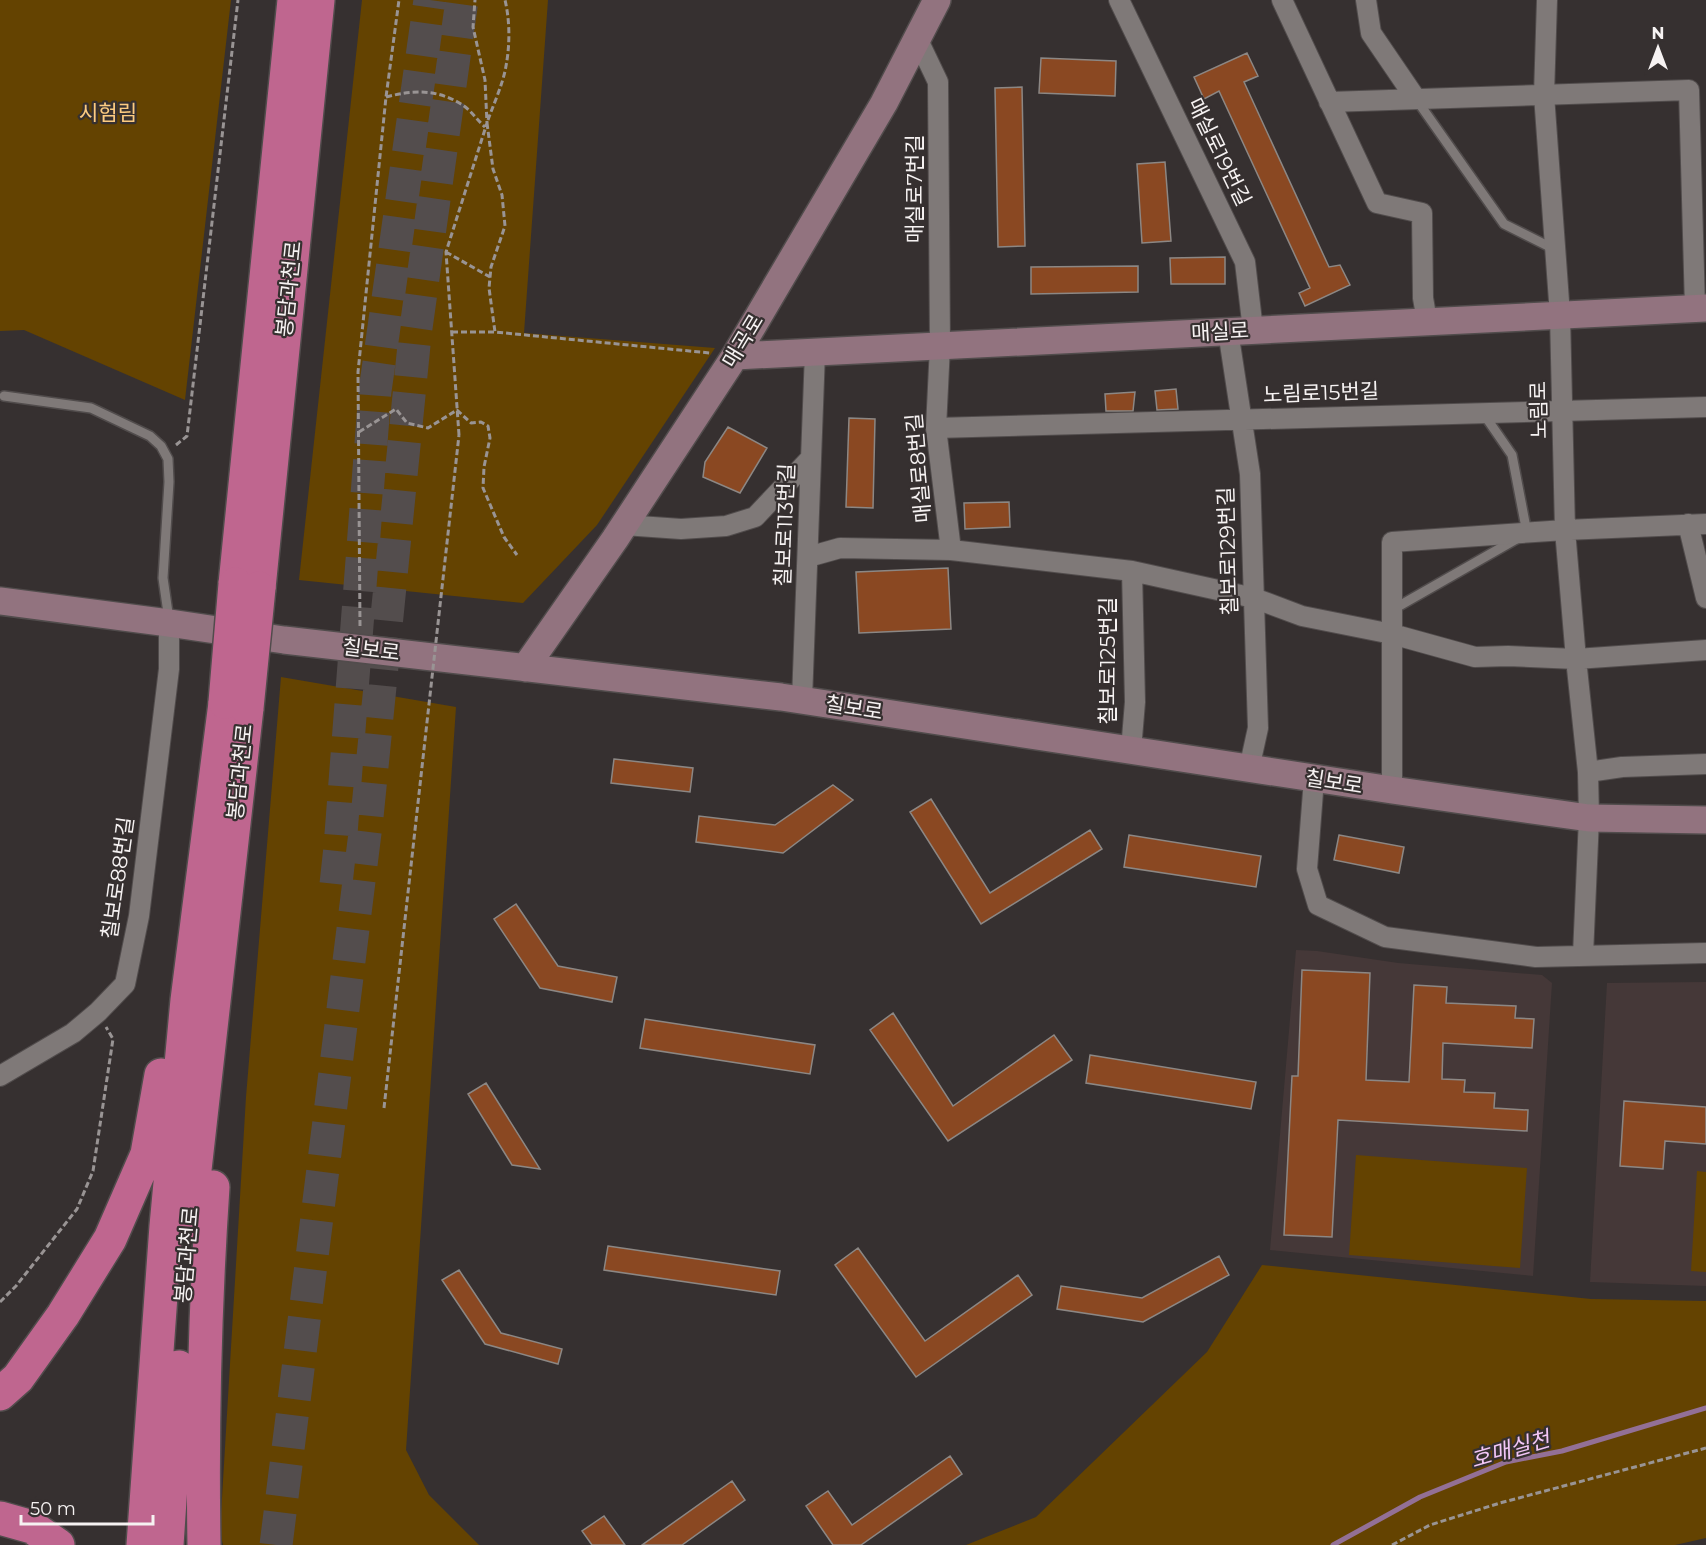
<svg xmlns="http://www.w3.org/2000/svg" width="1706" height="1545" viewBox="0 0 1706 1545" font-family="Montserrat,'Noto Sans KR',sans-serif">
  <style>
    .built { fill: #453838 }
    .green { fill: #644301 }
    .lines { fill: none; stroke-linecap: round; stroke-linejoin: round }
    .stream { stroke: #937096; stroke-width: 5 }
    .building { fill: #8a4822; stroke: #8c8784; stroke-width: 1.5 }
    .highway-tunnel { stroke: #534d4d; stroke-width: 33; stroke-dasharray: 33 16; stroke-linecap: butt }
    .lane-casing { stroke: #514c4c; stroke-width: 12 }
    .street-casing { stroke: #514c4c; stroke-width: 22 }
    .secondary-casing { stroke: #514c4c; stroke-width: 30 }
    .highway-casing { stroke: #514c4c; stroke-width: 36 }
    .path { stroke: #999494; stroke-width: 3; stroke-dasharray: 6 3; stroke-linecap: butt }
    .lane { stroke: #7f7978; stroke-width: 9 }
    .street { stroke: #7f7978; stroke-width: 20 }
    .secondary { stroke: #92737f; stroke-width: 27 }
    .highway { stroke: #bf668f; stroke-width: 33 }
    .highway-bridge-casing { stroke: #514c4c; stroke-width: 36; stroke-linecap: butt }
    .path-bridge { stroke: #999494; stroke-width: 3; stroke-dasharray: 6 3; stroke-linecap: butt }
    .highway-bridge { stroke: #bf668f; stroke-width: 33 }
    .labels { text-anchor: middle; stroke-width: 4.5; stroke-linejoin: round; paint-order: stroke }
    .park-label { font-size: 21px; fill: #fccb81; stroke: #363030 }
    .street-label { font-size: 21px; fill: #f6f2f2; stroke: #363030 }
    .water-label { font-size: 22px; font-style: italic; fill: #f3c7f7; stroke: #363030 }
  </style>
  <rect width="100%" height="100%" fill="#363030"/>
  <path class="built" d="M1296,950L1317,951L1398,963L1542,975L1552,983L1533,1276L1270,1250Z
    M1706,982V1286L1590,1282L1607,983Z"/>
  <path class="green" d="M0,0H231L185,400L24,330L0,331Z
    M362,0H548L524,333L715,348L597,525L523,603L299,580Z
    M281,677L456,707L406,1450L429,1495L479,1545H223L220,1531L246,1097Z
    M1356,1155L1527,1168L1520,1268L1349,1255Z
    M1697,1171L1706,1172V1272L1691,1271Z
    M1262,1265L1591,1299L1706,1301V1538L1675,1545H966L1036,1517L1207,1352Z"/>
  <g class="lines">
    <path class="stream" d="M1333,1545L1420,1497L1506,1462L1562,1451L1706,1408"/>
  </g>
  <path class="building" d="M1247,53L1258,76L1244,82L1329,267L1340,265L1350,285L1305,306L1299,293L1310,288L1219,91L1204,99L1194,77Z
    M1041,58L1116,61L1115,96L1039,93Z
    M1022,87L1025,246L998,247L995,88Z
    M1165,162L1171,241L1142,243L1137,164Z
    M1225,257V284H1171L1170,258Z
    M1138,266V292L1031,294V267Z
    M1176,389L1178,409L1157,410L1155,391Z
    M1135,392L1133,411H1106L1105,394Z
    M849,418L875,419L873,508L846,507Z
    M728,427L767,448L740,493L703,477L705,462Z
    M1009,502L1010,527L965,529L964,503Z
    M948,568L951,629L859,633L856,572Z
    M614,759L693,768L690,792L611,783Z
    M833,785L853,800L783,853L696,842L699,816L775,825Z
    M931,799L990,893L1090,830L1102,849L981,924L910,812Z
    M1129,835L1261,856L1256,887L1124,867Z
    M1339,835L1404,847L1399,873L1334,860Z
    M516,904L558,966L617,977L612,1002L540,988L494,919Z
    M1302,970L1370,973L1366,1080L1409,1082L1414,985L1447,987L1446,1003L1516,1006L1515,1018L1534,1019L1532,1048L1443,1043L1442,1079L1465,1080L1464,1092L1495,1093L1494,1108L1528,1110L1527,1131L1338,1120L1332,1237L1284,1235L1292,1076H1298Z
    M893,1013L953,1106L1054,1035L1072,1060L948,1141L870,1030Z
    M645,1019L815,1045L810,1074L640,1048Z
    M1090,1055L1256,1082L1251,1109L1086,1083Z
    M486,1083L540,1169L512,1165L468,1094Z
    M1624,1101L1706,1107V1144L1665,1141L1663,1169L1620,1166Z
    M608,1246L780,1271L776,1295L604,1270Z
    M858,1248L925,1341L1018,1275L1032,1295L916,1377L835,1265Z
    M1219,1256L1229,1275L1143,1322L1057,1309L1061,1286L1142,1298Z
    M459,1270L501,1333L562,1349L558,1364L485,1344L442,1280Z
    M950,1456L962,1474L861,1545H833L806,1506L828,1491L852,1525Z
    M732,1481L745,1500L682,1545H642Z
    M604,1516L625,1545H592L582,1531Z"/>
  <g class="lines">
    <path class="highway-tunnel" d="M336,884L340,847L375,391L430,0
      M276,1545L367,817L415,335L462,0"/>
    <defs>
      <path id="lane" d="M1416,99L1504,224L1556,250
        M4,396L91,408L150,436L161,446L168,459L169,482L163,578L169,620
        M1392,610L1527,533L1512,455L1483,413"/>
      <path id="street" d="M1119,0L1245,262L1253,330
        M1282,0L1377,203L1422,213L1423,298L1427,321
        M1366,0L1371,33L1416,99
        M1547,0L1544,95L1560,315L1565,530L1576,659L1588,772L1589,818L1583,955
        M917,38L938,82L940,346L936,428L951,550
        M1329,102L1689,90L1695,308
        M1228,331L1250,474L1258,728L1249,769
        M936,428L1706,407
        M1688,524L1706,598
        M624,525L681,529L726,526L755,517L811,458
        M808,557L840,548L951,550L1132,571L1254,598L1302,616L1392,634L1475,657L1508,656L1576,659L1706,650
        M802,700L815,352
        M1131,750L1135,702L1132,571
        M1588,772L1622,767L1706,764
        M1314,779L1307,869L1318,905L1385,937L1536,957L1706,953
        M1392,790V542L1565,530L1706,524
        M0,1076L73,1033L98,1012L125,984L139,916L169,669V623"/>
      <path id="secondary" d="M735,356L1706,308
        M0,601L169,623L284,640L781,697L1392,790L1589,818L1706,820
        M525,668L615,539L735,356L884,103L937,0"/>
      <path id="highway" d="M235,584L294,0
        M259,588L318,0
        M189,1223L247,708
        M0,1394L18,1378L63,1315L110,1239L147,1154L161,1075
        M0,1518L32,1527L58,1545
        M143,1545L166,1226L187,1000L225,703
        M167,1545L179,1367
        M204,1545C202,1426 205,1306 213,1187"/>
    </defs>
    <use href="#lane" class="lane-casing"/>
    <use href="#street" class="street-casing"/>
    <use href="#secondary" class="secondary-casing"/>
    <use href="#highway" class="highway-casing"/>
    <path class="path" d="M386,97C413,90 437,89 461,104C470,109 478,121 485,127
      M488,120C494,103 503,84 506,66C510,45 510,21 505,0
      M487,123L493,169L502,195L505,226L491,267L489,288L495,332L710,353
      M446,252L490,277
      M452,332H495
      M359,432L396,409L407,423L428,428L457,410L471,423L481,422L488,426L490,438L484,467L483,488L504,537L517,555
      M459,435L446,252L487,123L485,80L473,27L475,0
      M176,445L187,436L238,0
      M360,626L358,372L386,97L399,0
      M0,1302L16,1286L77,1209L93,1171L113,1039L106,1027
      M1392,1545L1430,1525L1500,1503L1706,1448"/>
    <use href="#lane" class="lane"/>
    <use href="#street" class="street"/>
    <use href="#secondary" class="secondary"/>
    <use href="#highway" class="highway"/>
    <defs>
      <path id="highway-bridge" d="M225,702L235,584
        M247,708L259,588"/>
    </defs>
    <use href="#highway-bridge" class="highway-bridge-casing"/>
    <path class="path-bridge" d="M384,1108L459,435"/>
    <use href="#highway-bridge" class="highway-bridge"/>
  </g>
  <g class="labels">
    <g class="park-label">
      <text x="108" y="120">시험림</text>
    </g>
    <g class="street-label">
      <text transform="translate(1219 152) rotate(64)" y="7">매실로19번길</text>
      <text transform="translate(915 189) rotate(-90)" y="7">매실로7번길</text>
      <text transform="translate(289 289) rotate(-84)" y="7">봉담과천로</text>
      <text transform="translate(1220 332) rotate(-3)" y="7">매실로</text>
      <text transform="translate(743 341) rotate(-59)" y="7">매곡로</text>
      <text transform="translate(1321 393) rotate(-2)" y="7">노림로15번길</text>
      <text transform="translate(1539 410) rotate(-91)" y="7">노림로</text>
      <text transform="translate(919 468) rotate(-95)" y="7">매실로8번길</text>
      <text transform="translate(785 525) rotate(-88)" y="7">칠보로113번길</text>
      <text transform="translate(1228 551) rotate(-92)" y="7">칠보로129번길</text>
      <text transform="translate(371 650) rotate(7)" y="7">칠보로</text>
      <text transform="translate(1108 661) rotate(-90)" y="7">칠보로125번길</text>
      <text transform="translate(854 708) rotate(9)" y="7">칠보로</text>
      <text transform="translate(240 772) rotate(-84)" y="7">봉담과천로</text>
      <text transform="translate(1334 782) rotate(9)" y="7">칠보로</text>
      <text transform="translate(118 878) rotate(-82)" y="7">칠보로88번길</text>
      <text transform="translate(187 1255) rotate(-85)" y="7">봉담과천로</text>
    </g>
    <g class="water-label">
      <text transform="translate(1510 1449) rotate(-16)" y="8">호매실천</text>
    </g>
  </g>
  <g transform="translate(1658 48)" stroke="#363030" stroke-width="4.5" paint-order="stroke">
  <path d="M0-4.5L10 22L0 15L-10 22Z" fill="#f6f2f2"/>
  <text y="-9" font-size="16" font-weight="bold" text-anchor="middle" fill="#f6f2f2">N</text>
  </g>
  <path d="M21 1515v9h132v-9" fill="none" stroke="#f6f2f2" stroke-width="3"/>
  <text x="30" y="1515" font-size="18" fill="#f6f2f2" stroke="#363030" stroke-width="4.5" paint-order="stroke">50 m</text>
</svg>
